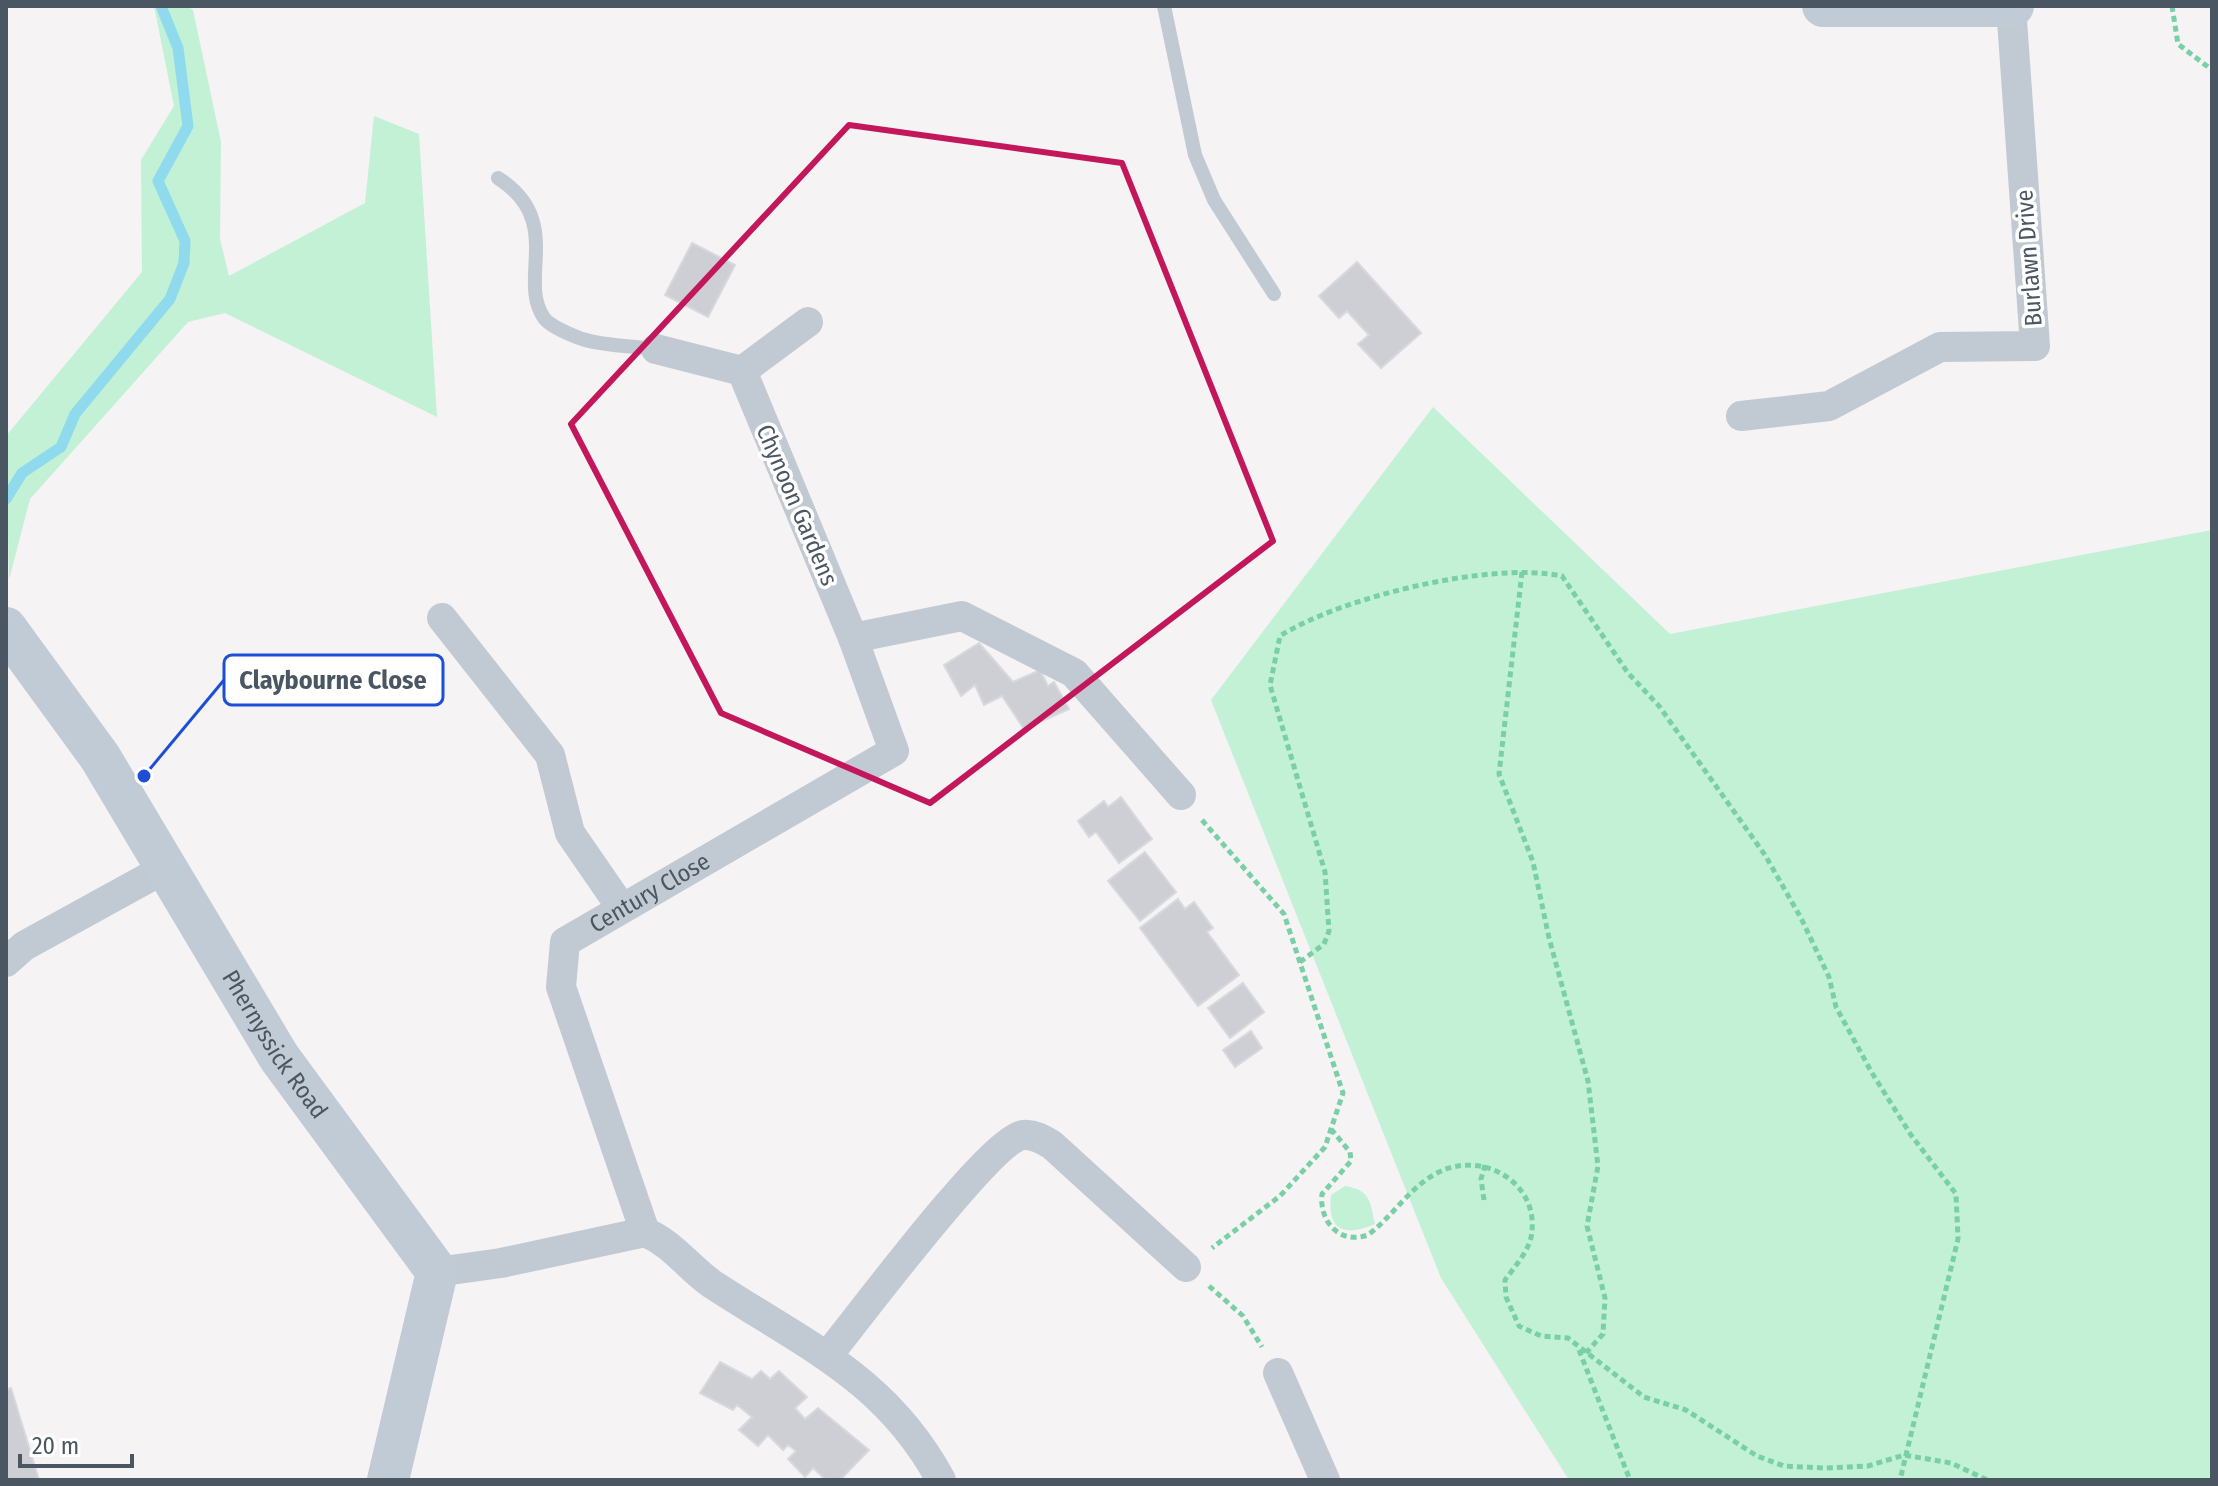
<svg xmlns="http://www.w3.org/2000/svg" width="2218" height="1486" viewBox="0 0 2218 1486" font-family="'Fira Sans Condensed',sans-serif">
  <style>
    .green { fill: #c3f1d5 }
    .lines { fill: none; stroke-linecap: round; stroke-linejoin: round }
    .stream { stroke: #90daee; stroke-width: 11 }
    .building { fill: #cdcfd5; stroke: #d7d9de; stroke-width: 2 }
    .path { stroke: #7ad0a6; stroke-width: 5; stroke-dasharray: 6 4; stroke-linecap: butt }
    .lane { stroke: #c1cad2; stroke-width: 14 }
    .street { stroke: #c1cad2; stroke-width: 30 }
    .secondary { stroke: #c1cbd6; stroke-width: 42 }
    .marked { fill: none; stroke: #c2185b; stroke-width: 6; stroke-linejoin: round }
    .labels { text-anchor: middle; stroke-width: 7; stroke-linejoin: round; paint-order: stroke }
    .street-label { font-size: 24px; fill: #4a5661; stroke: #fff }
    .leader { fill: none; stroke: #1d4ed8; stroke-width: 3 }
    .callout-dot { fill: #1d4ed8; stroke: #fff; stroke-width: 3 }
    .callout { fill: #fff; stroke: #1d4ed8; stroke-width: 3 }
    .callout-label { font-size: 26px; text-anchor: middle; font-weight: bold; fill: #4a5661 }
  </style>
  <rect width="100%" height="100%" fill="#f5f3f3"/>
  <path class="green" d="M154,6H186L193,10L221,142L220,239L229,276L365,203L374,116L419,134L437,417L225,313L188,322L30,499L9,580L6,436L142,272L141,160L174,106Z
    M1433,407L1670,634L2212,530V1480H1569L1441,1278L1211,700Z
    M1345,1186C1371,1190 1370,1202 1375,1224C1344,1237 1327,1231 1331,1195Z"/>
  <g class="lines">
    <path class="stream" d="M6,499L22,473L61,447L75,414L170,299L184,263L185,241L158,181L188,126L178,48L161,6"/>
  </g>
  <path class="building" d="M692,243L735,265L708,317L665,295Z
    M1357,262L1421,333L1381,368L1358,344L1369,335L1347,311L1339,318L1319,296Z
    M979,643L1013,682L1040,670L1048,686L1054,682L1069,709L1024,729L1002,696L984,705L975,685L961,696L944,665Z
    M1121,797L1152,839L1119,863L1096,832L1089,837L1078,821L1104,801L1108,807Z
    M1145,852L1176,892L1140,921L1108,881Z
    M1178,899L1185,909L1194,902L1213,928L1207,932L1239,975L1198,1006L1140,928Z
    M1243,983L1264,1012L1230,1038L1208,1008Z
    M1251,1031L1262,1048L1235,1067L1223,1050Z
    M720,1362L752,1379L761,1371L770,1379L779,1371L807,1397L795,1408L805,1419L818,1408L869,1450L840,1480H826L813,1468L805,1477L788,1459L796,1451L788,1445L783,1450L768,1435L758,1446L739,1430L752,1417L737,1405L733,1410L700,1393Z
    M11,1388L39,1480H6V1390Z"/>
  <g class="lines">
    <path class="path" d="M2172,6L2178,44L2212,70
      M1522,572L1499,774L1533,862L1549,938L1588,1081L1598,1166L1587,1226L1605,1298L1603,1334L1586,1353
      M1202,820L1284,914L1343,1093L1325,1147L1280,1196L1212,1248
      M1300,962L1324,944L1329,931L1325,872L1270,685L1280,636C1341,597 1491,561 1562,576L1628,673L1659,706L1765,855L1801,918L1829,977L1836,1007L1872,1073L1911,1135L1956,1194L1958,1239L1900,1480
      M1331,1129L1350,1152L1351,1161L1322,1194C1319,1221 1339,1245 1368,1235C1392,1217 1410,1187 1437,1173C1480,1150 1537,1180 1532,1231C1531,1249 1515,1266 1505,1280L1506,1297L1519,1326L1541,1336L1568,1338L1644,1397L1686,1410L1757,1456L1784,1466L1825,1468L1868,1466L1904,1455L1951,1463L1987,1480
      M1484,1200L1481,1179L1485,1165
      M1209,1286L1243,1316L1262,1347
      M1579,1350L1630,1480"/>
    <path class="lane" d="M1164,6L1195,155L1214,200L1274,294
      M498,178C565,221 517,279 544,318C550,326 571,335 582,339C604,346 632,346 656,349"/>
    <g class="street">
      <path d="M742,371L808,322"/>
      <path d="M1741,416L1829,406L1940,347L2035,346L2011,6"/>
      <path d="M442,618L550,755L570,833L621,907"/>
      <path d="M853,638L962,616L1074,673L1181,795"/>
      <path d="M6,962L24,946L164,869"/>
      <path id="s1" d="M645,1232L561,987L565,942L894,751L853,638L742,371L656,349"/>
      <path d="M437,1272L501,1263L645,1232C673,1244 688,1267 712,1284C805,1345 886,1378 941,1480"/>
      <path d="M827,1356C857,1320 989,1141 1023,1135C1034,1134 1043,1139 1052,1145L1186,1267"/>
      <path d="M1278,1373L1325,1480"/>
    </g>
    <g class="secondary">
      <path d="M1823,6H2013"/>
      <path id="s2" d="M6,628L100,757L279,1057L437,1272L388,1480"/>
    </g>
  </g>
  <path class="marked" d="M849,125L1122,163L1273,541L930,803L721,713L571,424Z"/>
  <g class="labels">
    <g class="street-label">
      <text transform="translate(2029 258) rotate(-94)" y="8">Burlawn Drive</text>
      <text transform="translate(797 505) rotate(67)" y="8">Chynoon Gardens</text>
      <text dy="8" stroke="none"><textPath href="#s1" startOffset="402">Century Close</textPath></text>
      <text dy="8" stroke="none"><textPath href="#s2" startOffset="496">Phernyssick Road</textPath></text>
    </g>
  </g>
  <path class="leader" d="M144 776L224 680"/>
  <circle class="callout-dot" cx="144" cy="776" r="8"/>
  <rect class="callout" x="224" y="655" width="219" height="50" rx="8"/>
  <g class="callout-label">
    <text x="333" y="689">Claybourne Close</text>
  </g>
  <rect width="2218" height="1486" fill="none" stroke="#4a5661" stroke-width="16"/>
  <path d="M20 1454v12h112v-12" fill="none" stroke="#4a5661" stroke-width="4"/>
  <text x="32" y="1454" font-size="24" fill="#4a5661" stroke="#ffffff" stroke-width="6" paint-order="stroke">20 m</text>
</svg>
